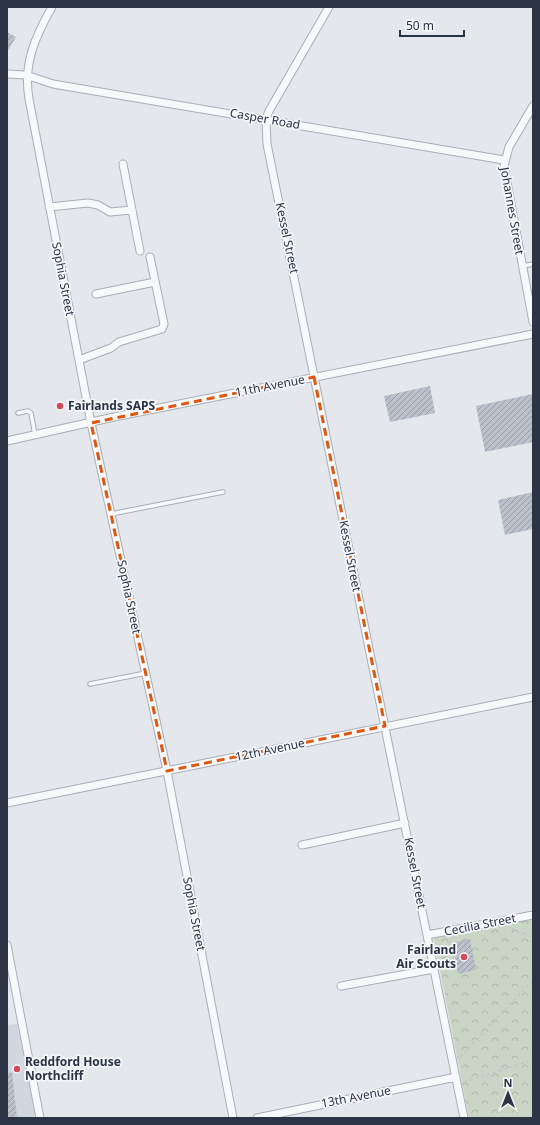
<svg xmlns="http://www.w3.org/2000/svg" width="540" height="1125" viewBox="0 0 540 1125" font-family="'Noto Sans',sans-serif">
  <style>
    .built { fill: #d2d6de }
    .park { fill: url(#park-crowns) }
    .building { fill: url(#building-hatch) }
    .lines { fill: none; stroke-linecap: round; stroke-linejoin: round }
    .lane-casing { stroke: #a9aeb7; stroke-width: 5.5 }
    .street-casing { stroke: #a9aeb7; stroke-width: 9 }
    .path { stroke: #c2c5cb; stroke-width: 1.5; stroke-dasharray: 3 3; stroke-linecap: butt }
    .lane { stroke: #f7f8fa; stroke-width: 3.5 }
    .street { stroke: #f7f8fa; stroke-width: 7 }
    .marked { fill: none; stroke: #df570f; stroke-width: 3; stroke-dasharray: 8 5; stroke-linejoin: round }
    .poi-dot { fill: #d1495b; stroke: #f4f6f9; stroke-width: 1.5 }
    .labels { text-anchor: middle; stroke-width: 3.5; stroke-linejoin: round; paint-order: stroke }
    .street-label { font-size: 12px; fill: #2b3445; stroke: #f4f6f9 }
    .poi-label { font-size: 12px; font-weight: bold; fill: #2b3445; stroke: #f4f6f9; text-anchor: start }
  </style>
  <defs>
    <pattern id="park-crowns" width="20" height="18" patternUnits="userSpaceOnUse"><rect width="20" height="18" fill="#c9d6c5"/><path d="M2 6a3 3 0 1 1 6 0M12 15a3 3 0 1 1 6 0" fill="none" stroke="#adb8ab"/></pattern>
    <pattern id="building-hatch" width="6" height="6" patternUnits="userSpaceOnUse"><rect width="6" height="6" fill="#bbc0ca"/><path d="M-1 1l2-2M0 6l6-6M5 7l2-2" fill="none" stroke="#989da6"/></pattern>
  </defs>
  <rect width="100%" height="100%" fill="#e4e7ec"/>
  <path class="built" d="M17,1024L35,1113L34,1118H7V1025Z"/>
  <path class="park" d="M533,917V1118H469L433,935Z"/>
  <path class="building" d="M7,32L16,37L7,52Z
    M430,386L435,413L390,422L384,396Z
    M533,394V442L485,452L476,406Z
    M533,492V529L505,535L498,500Z
    M470,939L476,970L458,974L452,943Z
    M12,1072L17,1118H7V1073Z"/>
  <g class="lines">
    <defs>
      <path id="lane" d="M523,266L533,264
        M18,413L28,411L31,413L35,435
        M111,514L223,492
        M90,684L146,673"/>
      <path id="street" d="M52,7C35,37 23,64 29,99L91,423L167,771L233,1118
        M329,7L269,111L266,119L267,144L464,1118
        M7,74L26,75L53,84L504,160
        M533,106L509,147L504,166L533,322
        M123,164L140,251
        M49,207L88,203L98,205L110,212L132,210
        M96,294L155,282
        M79,360L111,348L119,342L162,329L164,324L150,257
        M7,441L114,417L533,334
        M7,803L533,697
        M302,845L405,823
        M427,935L533,915
        M7,945L40,1118
        M341,986L434,969
        M257,1118L456,1077"/>
    </defs>
    <use href="#lane" class="lane-casing"/>
    <use href="#street" class="street-casing"/>
    <path class="path" d="M511,928L533,938
      M460,1057L533,980
      M464,1082L533,1060"/>
    <use href="#lane" class="lane"/>
    <use href="#street" class="street"/>
  </g>
  <path class="marked" d="M314,377L385,726L167,771L91,423Z"/>
  <g class="poi-dot">
    <circle cx="60" cy="406" r="4"/>
    <circle cx="464" cy="957" r="4"/>
    <circle cx="17" cy="1069" r="4"/>
  </g>
  <g class="labels">
    <g class="street-label">
      <text transform="translate(265 119) rotate(10)" y="4">Casper Road</text>
      <text transform="translate(512 211) rotate(80)" y="4">Johannes Street</text>
      <text transform="translate(287 238) rotate(78)" y="4">Kessel Street</text>
      <text transform="translate(63 279) rotate(79)" y="4">Sophia Street</text>
      <text transform="translate(270 386) rotate(-11)" y="4">11th Avenue</text>
      <text transform="translate(350 556) rotate(79)" y="4">Kessel Street</text>
      <text transform="translate(129 597) rotate(78)" y="4">Sophia Street</text>
      <text transform="translate(270 750) rotate(-12)" y="4">12th Avenue</text>
      <text transform="translate(415 873) rotate(79)" y="4">Kessel Street</text>
      <text transform="translate(194 914) rotate(79)" y="4">Sophia Street</text>
      <text transform="translate(480 925) rotate(-11)" y="4">Cecilia Street</text>
      <text transform="translate(356 1097) rotate(-11)" y="4">13th Avenue</text>
    </g>
    <g class="poi-label">
      <text x="68" y="410">Fairlands SAPS</text>
      <text x="456" y="954" text-anchor="end">Fairland<tspan x="456" dy="14">Air Scouts</tspan></text>
      <text x="25" y="1066">Reddford House<tspan x="25" dy="14">Northcliff</tspan></text>
    </g>
  </g>
  <rect width="540" height="1125" fill="none" stroke="#2b3445" stroke-width="16"/>
  <g transform="translate(508 1093)" stroke="#f4f6f9" stroke-width="3" paint-order="stroke">
  <path d="M0-3L7 15L0 10L-7 15Z" fill="#2b3445"/>
  <text y="-6" font-size="11" font-weight="bold" text-anchor="middle" fill="#2b3445">N</text>
  </g>
  <path d="M400 30v6h64v-6" fill="none" stroke="#2b3445" stroke-width="2"/>
  <text x="406" y="30" font-size="12" fill="#2b3445" stroke="#f4f6f9" stroke-width="3" paint-order="stroke">50 m</text>
</svg>
